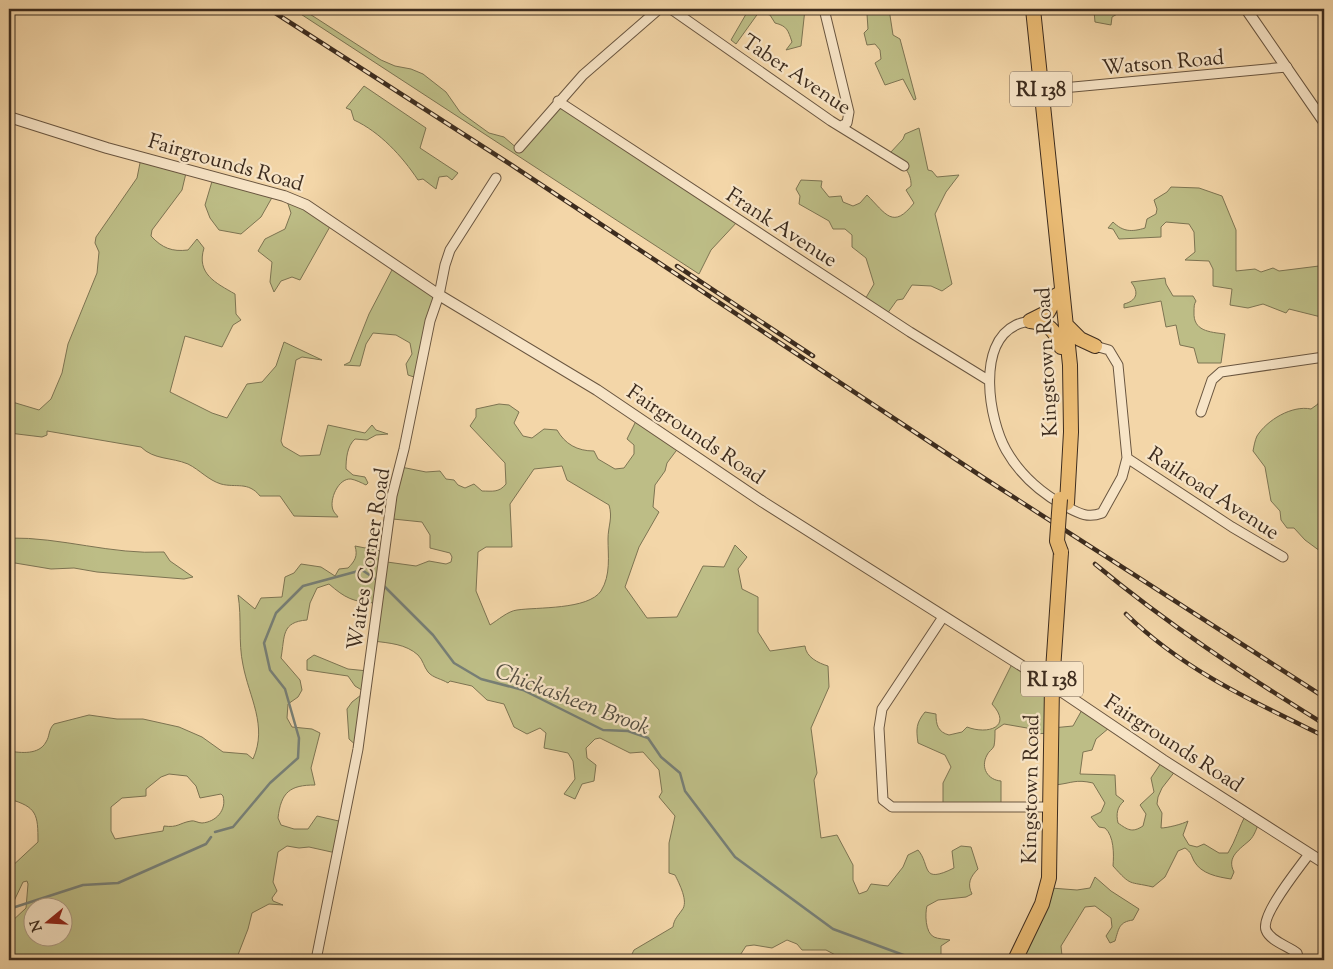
<svg xmlns="http://www.w3.org/2000/svg" width="1333" height="969" viewBox="0 0 1333 969" font-family="'Sorts Mill Goudy',serif">
  <style>
    .green { fill: #bdbd86; stroke: #7d7452; fill-rule: evenodd }
    .lines { fill: none; stroke-linecap: round; stroke-linejoin: round }
    .stream { stroke: #777f76; stroke-width: 2.5 }
    .minor-casing { stroke: #6a5640; stroke-width: 11 }
    .tertiary-casing { stroke: #6a5640; stroke-width: 12 }
    .primary-casing { stroke: #3d2c1e; stroke-width: 16 }
    .minor { stroke: #f7e4c6; stroke-width: 9 }
    .tertiary { stroke: #f7e4c6; stroke-width: 10 }
    .primary { stroke: #eabb74; stroke-width: 14 }
    .rail-casing { stroke: #3d2c1e; stroke-width: 4.5 }
    .rail { stroke: #f7e4c6; stroke-width: 2.5; stroke-dasharray: 8; stroke-linecap: butt }
    .primary-bridge-casing { stroke: #3d2c1e; stroke-width: 16; stroke-linecap: butt }
    .primary-bridge { stroke: #eabb74; stroke-width: 14 }
    .labels { text-anchor: middle; stroke-width: 4.5; stroke-linejoin: round; paint-order: stroke }
    .shield { fill: #f7e4c6; stroke: #756350; stroke-width: 1 }
    .shield-label { font-size: 20px; font-weight: bold; fill: #3d2c1e }
    .street-label { font-size: 21px; fill: #3d2c1e; stroke: #f7e4c6 }
    .water-label { font-size: 22px; font-style: italic; fill: #554f42; stroke: #f7e4c6 }
  </style>
  <rect width="100%" height="100%" fill="#f3d6a8"/>
  <filter id="stains"><feTurbulence type="fractalNoise" baseFrequency=".004" numOctaves="4"/><feColorMatrix values="0 0 0 0 .2 0 0 0 0 .09 0 0 0 0 .02 0 0 0 .5 -.17"/></filter>
  <radialGradient id="worn" r=".72"><stop offset=".6" stop-color="#630" stop-opacity="0"/><stop offset="1" stop-color="#630" stop-opacity=".3"/></radialGradient>
  <path class="green" d="M293,9H302L381,60L395,66L411,69L423,74L446,92L460,112L489,133L504,137L519,150L555,104L738,221L711,250L699,274Z
    M749,9H805L801,46L786,50L792,42C788,30 787,26 775,23L770,15L759,12L736,44L731,40Z
    M869,9H889L893,35L900,39L916,99L914,100L903,79L885,85L875,63L881,59L880,50L875,44L867,45L864,33L868,29L867,14Z
    M1096,9H1118L1119,13L1112,17L1111,25L1095,22L1094,11Z
    M364,86L426,128L420,148L458,173L452,180L447,176L439,177L436,189L423,179L418,180C402,156 380,132 354,120L351,110L346,108Z
    M919,128L928,170L932,171L937,177L959,175L946,192L935,214L952,284L942,291L931,286L912,285L903,299L897,300L887,314L864,301L874,284L866,258L852,247V235L845,229H833L829,221L799,204L800,196L796,189L801,180L822,181L821,187L829,197L841,196L843,202L853,206L860,203L867,195C886,214 893,230 914,203L906,190L911,186C912,171 900,163 890,153L903,139L905,134Z
    M141,158L186,173L182,190L152,230L151,236C162,248 172,252 188,250L197,239L204,248C196,274 216,283 235,294L236,314L241,320L233,325L222,347L185,336L170,392L212,413L227,418L247,384L262,382L276,366L284,342L322,360L302,357L296,360L281,441L283,446L300,456L320,455L328,425L365,433L372,425L376,430L388,434L376,435L367,440L355,439C347,446 346,459 346,469L353,475L365,477L368,483L366,485C362,483 356,480 351,479C338,478 329,500 333,510C334,513 337,515 338,517L294,516L280,496H260C248,481 236,488 221,484C208,480 200,470 188,464C171,457 154,460 141,447L47,431V435L42,437L9,433V401L39,410L51,399L62,373L68,344L97,273L99,252L95,243L96,237L137,178Z
    M213,178H215L283,196C302,202 316,212 332,223L300,280L292,277L281,281L274,292L270,282L272,262L258,251L265,239L285,229L291,213L286,198L274,194L261,217L241,234L219,230L210,218L205,205Z
    M1171,187L1199,188L1222,196L1236,230V271L1255,269L1261,272L1273,268L1279,271L1319,266L1324,233V316L1321,317L1289,309L1286,313L1263,304L1248,308L1230,305L1232,289L1213,286V269L1209,261L1185,260L1195,252L1194,232L1189,224L1166,222L1161,227V237L1119,239L1113,229L1108,228L1113,222C1123,232 1132,232 1145,228L1147,219L1156,214L1157,209L1154,200L1167,192Z
    M394,266L435,293L417,378L408,375L406,364L412,354L410,343L396,335L373,333L366,344L360,366L344,365L350,362L369,314Z
    M1165,278L1166,284L1173,296H1193L1196,301C1194,304 1194,307 1194,312C1193,331 1209,332 1225,334L1221,363H1198L1194,348L1180,345L1176,325L1166,327L1161,301L1124,308V304C1136,301 1140,293 1131,282Z
    M1323,387L1324,388V554L1305,540L1294,528H1287L1281,520L1280,511L1271,501L1265,467L1253,451C1254,446 1255,440 1257,436C1267,420 1292,405 1311,409L1318,404Z
    M499,404L509,405L519,412L514,423L523,436L532,438L544,429L557,430C565,444 577,451 594,451L598,459L615,469L624,468L634,454V445L627,439L637,419L679,447L667,463L665,471L655,485L653,507L659,512L639,547L625,587L647,618L677,617L703,566L724,567L735,545L747,557L738,569L742,589L758,597V632L770,651L805,646C806,657 818,663 828,666L829,687L811,728L817,773L814,780L821,838L837,835L853,865V880L859,894L867,891L871,884L888,886L903,867L908,855L918,850C931,865 920,885 954,868L952,851L961,846L971,847L978,869C970,877 967,884 972,894L966,897L938,900L927,906C925,913 925,933 934,937C938,939 945,939 950,940L941,946V957L944,960H859L851,958L845,960L826,950H802L797,944L787,940L772,948L754,945L746,946L737,960H629L634,950L673,927C674,919 678,916 682,910C689,902 679,883 675,875L669,873V843L675,816L659,797L662,792L659,770L643,752L630,753L600,738L595,739L586,748L587,758L596,765L594,781L582,784L575,799L564,794L575,779L573,761L568,753L544,748L546,733L540,728L527,734L514,727L504,704L487,700L472,686L450,681L448,683C442,679 433,678 428,672C424,667 423,660 418,655C406,644 389,643 373,641L375,603C353,602 345,598 329,584L317,588L310,603L307,620C281,622 285,636 281,658L300,680L302,690L298,697L288,704L287,718L292,727L312,729L320,733L311,768L315,785C290,785 281,792 278,818L281,825L294,829H308L317,816L343,822L336,853L309,847L299,848L287,846L278,852L273,882L277,891L272,898L273,901L283,905L269,904L252,913L248,929L236,960H9V924L26,908L28,884L27,881L23,882L14,901L9,906V869L38,842C38,814 37,807 9,799V751C21,753 39,755 46,742C50,736 48,730 54,724L89,715L117,719H143L179,727L202,737L223,752L247,754L253,759C268,726 249,697 243,665C238,642 242,618 238,595L255,609L261,598L282,597L285,577L294,573L301,564L321,567L335,576L339,569L348,568C355,561 358,556 355,546L386,552L387,562L416,566L429,561L446,564L451,562L452,557L450,553L430,548V535L422,522L393,519L401,467L426,472L440,471L446,479L454,480L458,485L465,488L474,484L482,491C492,491 499,493 506,484L505,463L470,426L476,417V409ZM562,466L567,480L609,505C613,518 608,526 608,539C608,556 611,575 601,591C588,610 537,607 517,610C508,611 498,620 490,625L476,591L478,552L486,547H512L510,504L534,469ZM169,774L187,776L196,786L200,798L221,794L223,796C227,810 216,822 202,823C198,823 194,820 191,821C179,823 178,828 164,826L163,831L115,839L111,831V807L122,798L146,796V789L161,777ZM32,906H62V936H32Z
    M9,538C61,537 112,555 164,552L170,561L193,577L184,579L97,572L74,568L51,569L9,562Z
    M314,655L348,669L368,671L358,747L349,739L347,709L352,702L365,692L355,686L348,676L307,670V660Z
    M1013,662L1049,684L1052,728L1073,726L1083,708L1109,728L1096,739L1092,750L1083,752L1080,774L1115,775L1116,795L1124,801C1117,807 1116,814 1118,823C1128,830 1132,833 1143,826L1146,814L1140,805L1154,792L1151,778L1161,763L1176,770L1162,788L1158,797L1157,804L1162,813L1161,828C1167,828 1183,824 1188,821L1183,835L1189,845L1197,847L1204,844L1219,853H1228C1236,840 1239,827 1246,814L1259,822C1257,828 1254,836 1250,840C1240,849 1226,857 1234,872L1231,879C1218,877 1201,874 1194,861C1191,855 1191,852 1185,848L1178,851L1165,877L1153,887C1128,881 1132,887 1113,866C1114,854 1114,836 1105,828L1099,827L1091,817L1101,812L1105,803L1093,783C1075,779 1073,783 1055,785L1051,733L1033,734L1027,728L1004,724L995,730C995,735 995,741 994,746C993,749 988,752 987,755C980,768 988,780 1001,781V805L943,806V783L951,767L945,755L918,743C916,729 916,723 925,712L936,714C936,725 938,732 949,735L962,732L967,727C988,735 1013,727 992,704Z
    M1095,877L1111,891L1139,909L1133,920C1119,922 1119,928 1115,941L1110,943L1106,936L1112,927L1111,918L1095,906L1085,907L1061,946L1062,956L1068,960H1018L1051,888L1077,890L1090,888Z"/>
  <g class="lines">
    <path class="stream" d="M383,585L433,635L454,663L481,679L523,690L603,730L628,731L648,738L661,757L680,773L685,791L735,857L833,929L917,960
      M215,832L233,827L270,783L298,758L299,738L285,689L270,670L264,643L276,613L303,586L362,570L377,580
      M9,909L83,885L118,883L206,844L211,837"/>
    <defs>
      <path id="minor" d="M671,9L831,121L904,166
        M824,9L849,112L847,123L841,126
        M1041,90L1287,67
        M558,101L910,332L988,380
        M519,148L583,75L659,9
        M1030,321C1026,322 1020,323 1016,325C976,344 989,420 1006,450C1019,473 1040,492 1063,505C1077,512 1086,519 1102,513L1122,477L1127,458L1118,365L1109,350L1095,346
        M1201,412L1212,380L1221,372L1324,357
        M1127,458L1232,527L1283,557
        M943,617L882,709L879,728L883,800L892,807H1050
        M316,960L358,749L392,496L404,449L430,321L439,295L445,265L450,250L496,178
        M1299,960L1297,953C1288,946 1270,941 1266,930C1260,915 1300,867 1309,854"/>
      <path id="tertiary" d="M1246,9L1324,122
        M9,117L107,148L284,196L306,205L439,295L597,390L763,502L1052,685L1163,760L1324,863"/>
      <path id="primary" d="M1033,9L1070,365L1071,432L1067,503
        M1030,321C1049,323 1055,330 1061,347
        M1030,321L1048,312L1057,295
        M1066,325L1080,339L1095,346
        M1015,960L1042,904L1049,878L1052,685L1061,552"/>
    </defs>
    <use href="#minor" class="minor-casing"/>
    <use href="#tertiary" class="tertiary-casing"/>
    <use href="#primary" class="primary-casing"/>
    <use href="#minor" class="minor"/>
    <use href="#tertiary" class="tertiary"/>
    <use href="#primary" class="primary"/>
    <defs>
      <path id="rail" d="M269,9L510,164L984,478L1324,697
        M677,266L813,356
        M1095,564C1167,624 1245,675 1324,724
        M1126,614C1183,670 1254,702 1324,736"/>
    </defs>
    <use href="#rail" class="rail-casing"/>
    <use href="#rail" class="rail"/>
    <defs>
      <path id="primary-bridge" d="M1060,499L1057,541L1061,552"/>
    </defs>
    <use href="#primary-bridge" class="primary-bridge-casing"/>
    <use href="#primary-bridge" class="primary-bridge"/>
  </g>
  <g class="labels">
    <g class="shield">
      <rect x="1010" y="71.5" width="62" height="35" rx="4"/>
      <rect x="1021" y="661.5" width="62" height="35" rx="4"/>
    </g>
    <g class="shield-label">
      <text x="1041" y="96">RI 138</text>
      <text x="1052" y="686">RI 138</text>
    </g>
    <g class="street-label">
      <text transform="translate(1163 62) rotate(-5)" y="7">Watson Road</text>
      <text transform="translate(797 74) rotate(34)" y="7">Taber Avenue</text>
      <text transform="translate(226 162) rotate(16)" y="7">Fairgrounds Road</text>
      <text transform="translate(782 227) rotate(33)" y="7">Frank Avenue</text>
      <text transform="translate(1046 362) rotate(-93)" y="7">Kingstown Road</text>
      <text transform="translate(696 434) rotate(34)" y="7">Fairgrounds Road</text>
      <text transform="translate(1214 493) rotate(33)" y="7">Railroad Avenue</text>
      <text transform="translate(368 559) rotate(-81)" y="7">Waites Corner Road</text>
      <text transform="translate(1174 743) rotate(33)" y="7">Fairgrounds Road</text>
      <text transform="translate(1030 789) rotate(-89)" y="7">Kingstown Road</text>
    </g>
    <g class="water-label">
      <text transform="translate(573 698) rotate(21)" y="8">Chickasheen Brook</text>
    </g>
  </g>
  <rect width="1333" height="969" fill="none" stroke="#f3d6a8" stroke-width="30"/>
  <rect x="10" y="10" width="1313" height="949" fill="none" stroke="#3d2c1e" stroke-width="2.5"/>
  <rect x="15" y="15" width="1303" height="939" fill="none" stroke="#3d2c1e"/>
  <g transform="translate(48 922) rotate(252)"><circle r="24" fill="#f7e4c6" stroke="#ad9a83"/>
  <path d="M0-4L9 19L0 12L-9 19Z" fill="#8f2418"/>
  <text y="-8" font-size="14" font-weight="bold" text-anchor="middle" fill="#3d2c1e">N</text>
  </g>
  <rect width="100%" height="100%" filter="url(#stains)"/>
  <rect width="100%" height="100%" fill="url(#worn)"/>
</svg>
